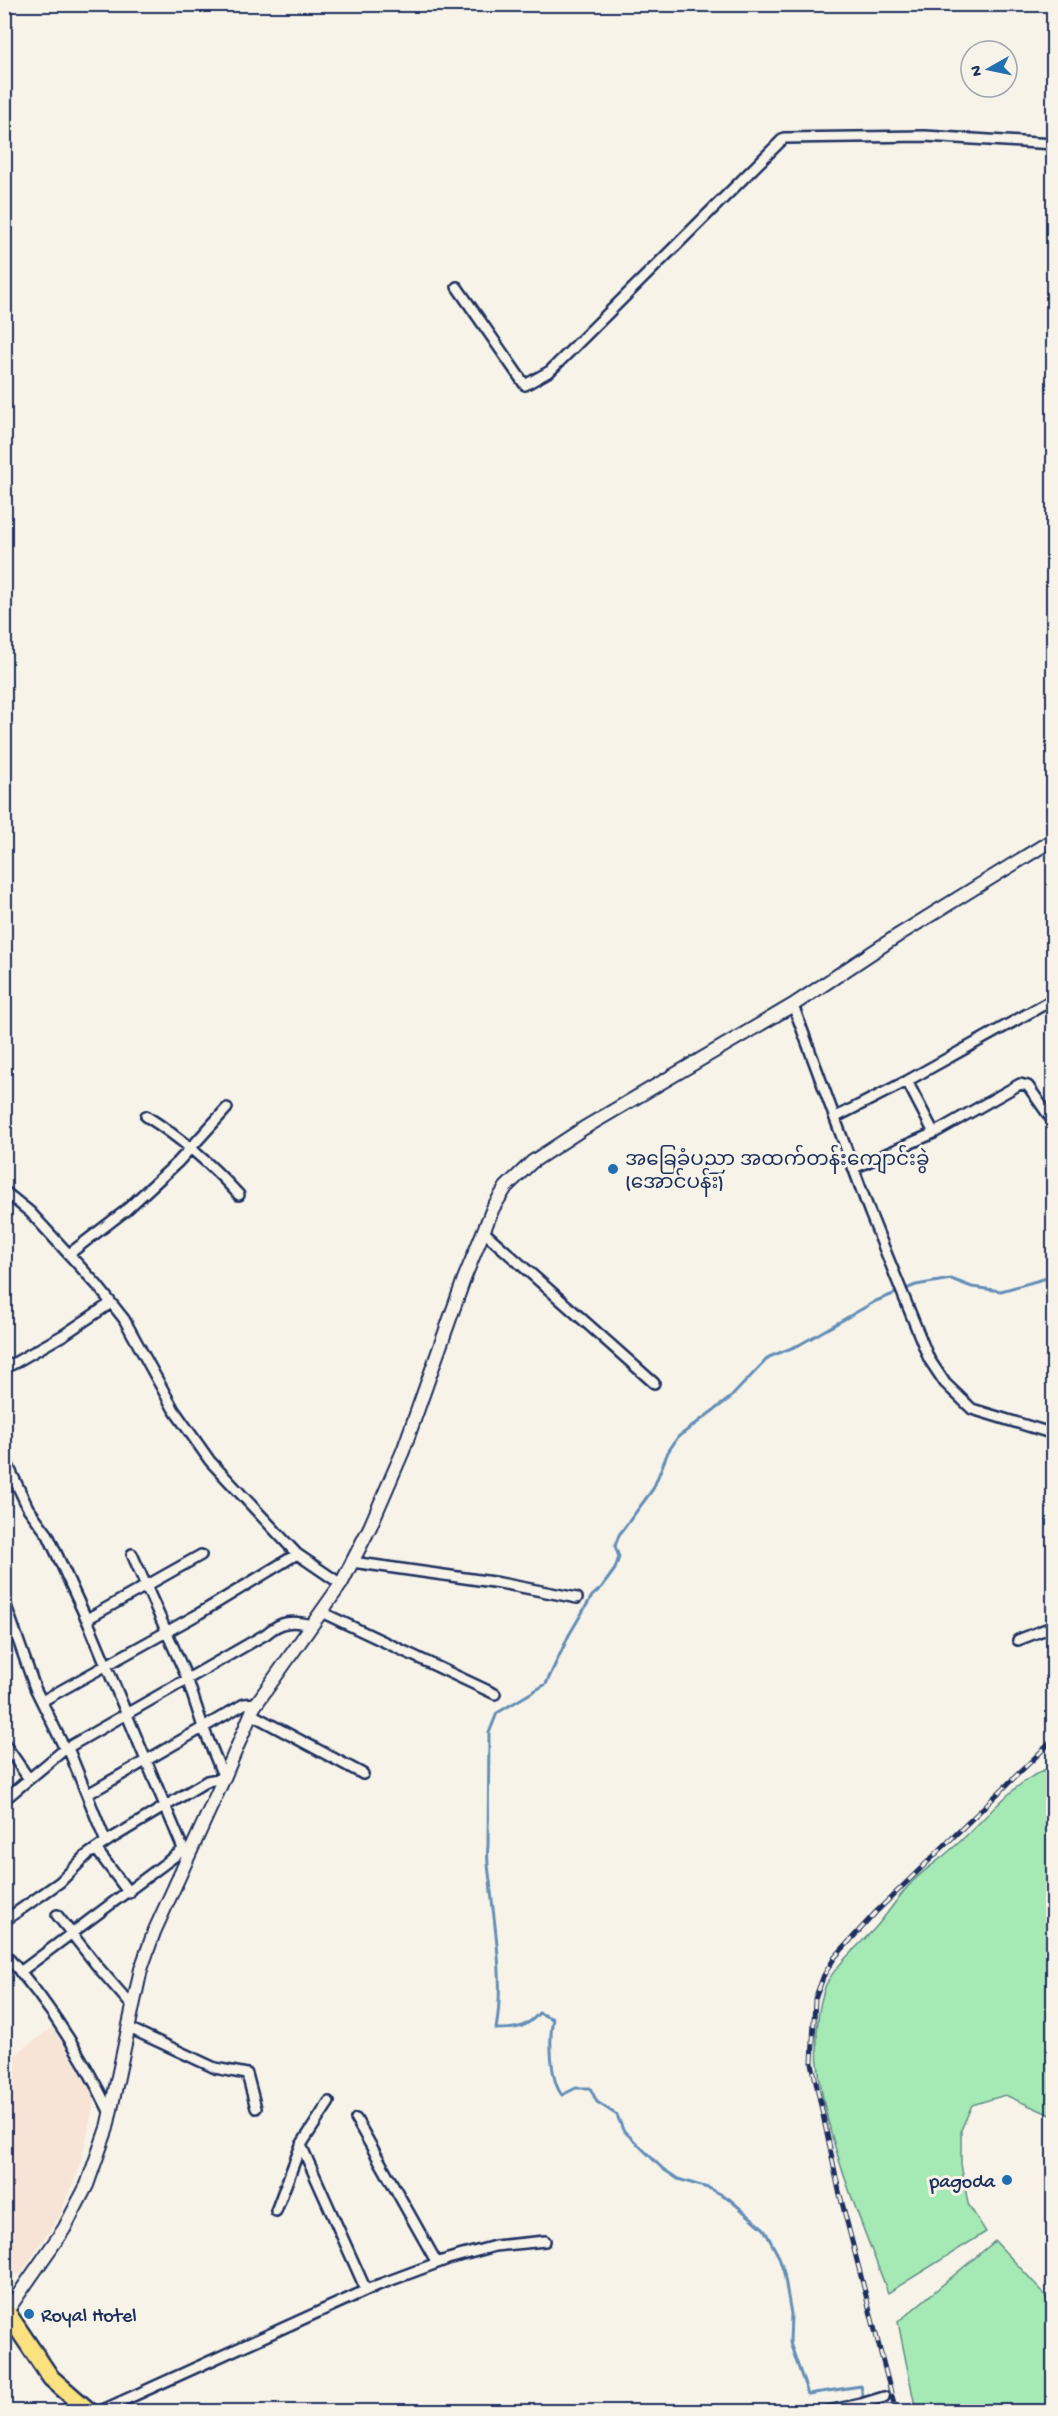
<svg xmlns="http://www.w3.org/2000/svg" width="1058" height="2416" viewBox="0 0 1058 2416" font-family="'Gochi Hand','Noto Sans Myanmar',sans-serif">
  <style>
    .built { fill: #f8e4d6 }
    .green { fill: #a5e9b4; stroke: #608c89; stroke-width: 1.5 }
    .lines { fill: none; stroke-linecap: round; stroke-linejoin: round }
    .stream { stroke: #638eb7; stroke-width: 3 }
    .street-casing { stroke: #1b2f5e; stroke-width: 14 }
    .secondary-casing { stroke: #1b2f5e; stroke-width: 16 }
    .highway-casing { stroke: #1b2f5e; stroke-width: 21 }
    .street { stroke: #f7f3e8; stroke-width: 9 }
    .secondary { stroke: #f7f3e8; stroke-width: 12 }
    .highway { stroke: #fbe180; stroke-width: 16 }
    .rail-casing { stroke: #1b2f5e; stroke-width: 5 }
    .rail { stroke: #f7f3e8; stroke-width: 3; stroke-dasharray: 9; stroke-linecap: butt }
    .poi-dot { fill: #1f6fb2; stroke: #f7f3e8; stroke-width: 2 }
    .labels { text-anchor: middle; stroke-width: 6; stroke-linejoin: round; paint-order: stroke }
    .poi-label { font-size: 20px; fill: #1b2f5e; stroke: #f7f3e8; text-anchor: start }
  </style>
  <rect width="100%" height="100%" fill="#f7f3e8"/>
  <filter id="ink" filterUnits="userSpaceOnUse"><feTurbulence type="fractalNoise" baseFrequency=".0167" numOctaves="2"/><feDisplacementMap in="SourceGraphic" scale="12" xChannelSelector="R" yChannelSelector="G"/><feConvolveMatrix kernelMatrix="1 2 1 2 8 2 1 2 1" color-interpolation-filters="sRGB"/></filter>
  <g filter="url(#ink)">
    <path class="built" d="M52,2027L88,2084L95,2099L80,2166L59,2217L20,2275L5,2269V2062Z"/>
    <path class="green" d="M1053,1766V2116L1005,2095L972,2105L961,2130V2164L968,2204L986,2232L888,2293C857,2209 796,2078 824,1990C830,1969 861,1944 876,1927C889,1912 899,1895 913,1881C924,1870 937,1862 948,1852C983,1824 1010,1782 1053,1766Z
      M995,2241L1042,2291L1053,2309V2411H916L898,2322Z"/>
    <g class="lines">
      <path class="stream" d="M866,2412L861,2386L808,2394L790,2343L791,2314L784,2273L779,2257L764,2229L728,2198L711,2189L678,2179L663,2169L623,2130L617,2115L597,2102L590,2088H576L562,2095C550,2081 549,2037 553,2019L539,2013C526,2028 517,2029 496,2029C504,1984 496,1937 491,1891C490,1875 486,1862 488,1846L489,1733L497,1713L546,1684L569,1635L592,1596L602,1587L615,1569L619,1557L615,1546L619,1535L653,1489L668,1452L678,1437L730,1398L769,1357L799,1345L876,1301L916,1285L951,1279L972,1287L1001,1291L1054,1276"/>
      <defs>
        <path id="street" d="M457,287L525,385L550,371L784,138L925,136L1054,144
          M793,1005L870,1213L929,1359L945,1383L972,1409L1054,1434
          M907,1081L934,1133
          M146,1116C181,1138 211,1164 239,1195
          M836,1117L907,1081L1054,999
          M854,1168L934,1133L1020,1084L1028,1086L1054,1123
          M4,1191L30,1212L97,1285L124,1319L174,1410L210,1461L297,1554L341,1584
          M483,1231L654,1383
          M69,1254L125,1211L178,1162L227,1108
          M4,1369L65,1334L111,1303
          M4,1457L28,1508L48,1535L91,1629L187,1858
          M352,1562L500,1583L577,1598
          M4,1600L35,1688L65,1749
          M321,1612L495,1694
          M87,1619L201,1555
          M1018,1640L1054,1626
          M42,1701L195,1616L297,1554
          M251,1714L363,1774
          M4,1743L29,1779
          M68,1748L106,1842
          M88,1794L244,1704L256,1703
          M4,1800L65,1749L266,1634C281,1621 292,1620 311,1625
          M96,1849L129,1893
          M57,1915L98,1967L133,2007
          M4,1921L60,1882L87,1855L109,1840L207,1781L224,1778L203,1727L187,1678L132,1554
          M4,1953C47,2000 83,2057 110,2113
          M20,1972L183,1850
          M129,2028L215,2068L247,2074L256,2108
          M356,2119L437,2263
          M301,2145L329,2102
          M276,2211L301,2145L366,2290
          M64,2412L76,2400
          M98,2412L378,2285L448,2259L495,2246L545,2241
          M823,2412L861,2404L884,2397"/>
        <path id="secondary" d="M7,2311L64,2229L87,2185L107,2128L141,1969L154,1932L224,1778L254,1707L341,1584L370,1527L403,1451L464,1279L493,1208L506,1187L532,1162L584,1128L793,1005L900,934L1054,839"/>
        <path id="highway" d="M4,2308L51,2378L90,2412"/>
      </defs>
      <use href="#street" class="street-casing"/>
      <use href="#secondary" class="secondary-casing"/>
      <use href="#highway" class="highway-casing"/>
      <use href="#street" class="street"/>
      <use href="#secondary" class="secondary"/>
      <use href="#highway" class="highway"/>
      <defs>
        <path id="rail" d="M896,2412L839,2191L812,2063L815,1999L824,1975L835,1957L876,1912L1054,1739"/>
      </defs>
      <use href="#rail" class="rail-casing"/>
      <use href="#rail" class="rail"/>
    </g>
  </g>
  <g class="poi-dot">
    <circle cx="613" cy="1169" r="6"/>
    <circle cx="1007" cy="2180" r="6"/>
    <circle cx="29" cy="2314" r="6"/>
  </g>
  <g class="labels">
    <g class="poi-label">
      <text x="625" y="1165">အခြေခံပညာ အထက်တန်းကျောင်းခွဲ<tspan x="625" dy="23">(အောင်ပန်း)</tspan></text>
      <text x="995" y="2187" text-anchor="end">pagoda</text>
      <text x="41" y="2321">Royal Hotel</text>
    </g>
  </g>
  <rect width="1058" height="2416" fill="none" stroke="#f7f3e8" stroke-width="24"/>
  <rect x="12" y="12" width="1034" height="2392" fill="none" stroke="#1b2f5e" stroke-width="2" filter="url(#ink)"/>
  <g transform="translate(989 69) rotate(261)"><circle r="28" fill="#f7f3e8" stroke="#9fa5b1" stroke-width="1.5"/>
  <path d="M0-4.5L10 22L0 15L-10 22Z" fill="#1f6fb2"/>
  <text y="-9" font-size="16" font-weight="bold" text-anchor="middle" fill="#1b2f5e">N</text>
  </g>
</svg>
